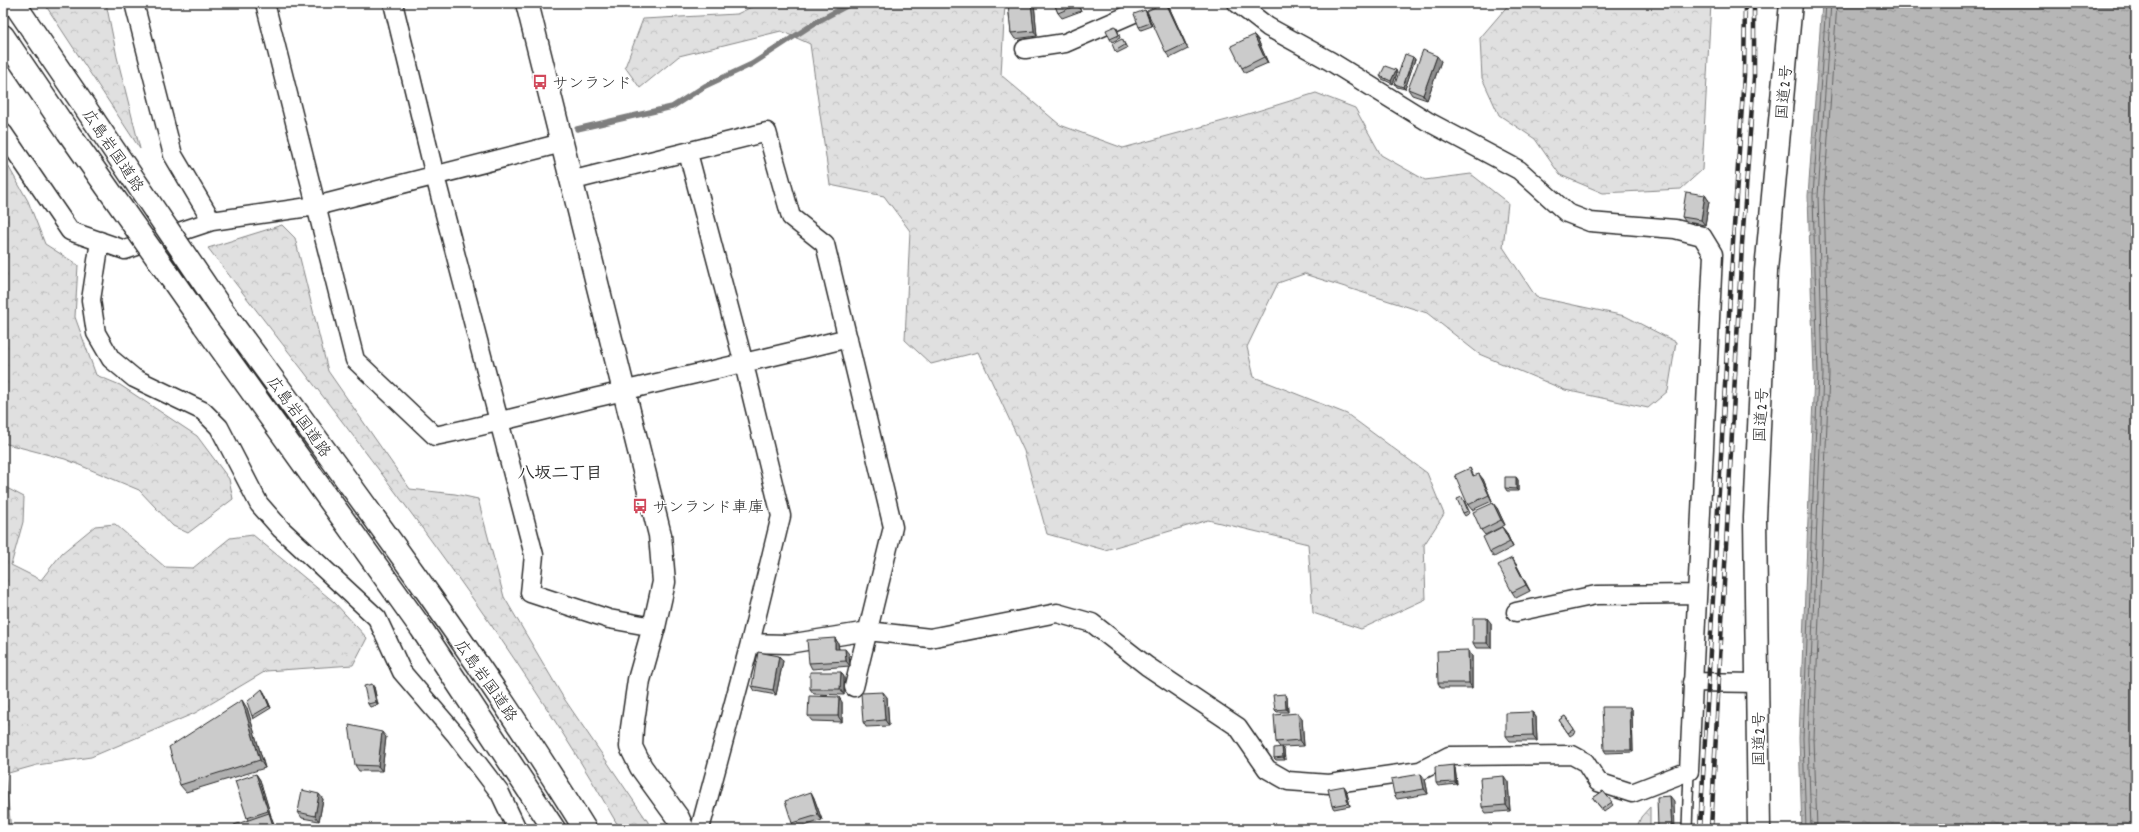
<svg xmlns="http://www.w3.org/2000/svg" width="2139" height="832" viewBox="0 0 2139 832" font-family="Dekko,'Klee One',sans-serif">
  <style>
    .forest { fill: url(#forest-crowns); stroke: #868686 }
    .water { fill: url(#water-ripples); stroke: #7e7e7e }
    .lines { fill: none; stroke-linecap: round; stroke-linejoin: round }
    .shore { stroke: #636363; stroke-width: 1 }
    .stream { stroke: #7e7e7e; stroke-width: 5.5 }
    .service-casing { stroke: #2b2b2b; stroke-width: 12 }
    .minor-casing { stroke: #2b2b2b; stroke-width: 21 }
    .tertiary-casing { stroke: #2b2b2b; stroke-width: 25 }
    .trunk-casing { stroke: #2b2b2b; stroke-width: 25 }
    .motorway-casing { stroke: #2b2b2b; stroke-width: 25 }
    .service { stroke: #fff; stroke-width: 9 }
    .minor { stroke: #fff; stroke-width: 18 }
    .tertiary { stroke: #fff; stroke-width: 22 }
    .trunk { stroke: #fff; stroke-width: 22 }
    .motorway { stroke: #fff; stroke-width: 22 }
    .rail-casing { stroke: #2b2b2b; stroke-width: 4.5 }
    .rail { stroke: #fff; stroke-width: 3; stroke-dasharray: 9; stroke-linecap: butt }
    .motorway-bridge-casing { stroke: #2b2b2b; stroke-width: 25; stroke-linecap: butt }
    .motorway-bridge { stroke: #fff; stroke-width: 22 }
    .wall { fill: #afafaf; stroke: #2b2b2b }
    .shaded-wall { fill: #8e8e8e; stroke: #2b2b2b }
    .building { fill: #cbcbcb; stroke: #2b2b2b }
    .labels { text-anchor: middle; stroke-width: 3; stroke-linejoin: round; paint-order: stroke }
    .poi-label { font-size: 16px; fill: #2b2b2b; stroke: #fff; text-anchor: start }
    .street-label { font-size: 16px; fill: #2b2b2b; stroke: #fff }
    .neighbourhood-label { font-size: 17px; font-weight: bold; fill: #2b2b2b; stroke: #fff }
  </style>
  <defs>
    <pattern id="forest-crowns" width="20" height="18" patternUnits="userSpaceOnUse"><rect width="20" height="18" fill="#e0e0e0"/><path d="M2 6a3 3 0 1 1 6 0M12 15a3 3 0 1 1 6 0" fill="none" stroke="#c0c0c0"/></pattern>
    <pattern id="water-ripples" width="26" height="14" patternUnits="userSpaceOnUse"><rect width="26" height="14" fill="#b6b6b6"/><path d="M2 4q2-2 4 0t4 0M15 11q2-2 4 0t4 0" fill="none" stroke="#949494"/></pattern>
  </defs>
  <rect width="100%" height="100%" fill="#fff"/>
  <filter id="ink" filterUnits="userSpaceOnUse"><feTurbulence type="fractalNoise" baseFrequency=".025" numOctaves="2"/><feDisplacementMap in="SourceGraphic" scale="8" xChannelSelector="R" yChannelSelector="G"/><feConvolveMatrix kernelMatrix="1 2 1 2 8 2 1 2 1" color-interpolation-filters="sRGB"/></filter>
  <g filter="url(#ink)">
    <path class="forest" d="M44,3H106L117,57L140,149Z
      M760,3H1005L1001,75L1060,125L1123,148L1238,117L1316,93L1355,108L1381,155L1425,180L1471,174L1508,203L1503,247L1536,297L1625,316L1676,342L1668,391L1648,408L1565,390L1479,354L1427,313L1304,274L1278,283L1247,347L1254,377L1347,414L1427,473L1444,514L1424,545L1426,599L1361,629L1313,613L1308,544L1208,520L1105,550L1047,534L1024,451L978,352L931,364L905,340L910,231L884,196L830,185L810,44L781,31L679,56L640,88L625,67L643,19L737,14Z
      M1510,3H1711L1702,170L1681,189L1603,193L1560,175L1535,139L1499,115L1482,78L1480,38Z
      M3,157L28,201L45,244L78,265L75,317L96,375L120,385L197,436L229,479L233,499L188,533L173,526L139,490L65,459L3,443Z
      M282,225L295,238L328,371L410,489L455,494L478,499L504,597L563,697L648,822L649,829H620C504,624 352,434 208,248Z
      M3,486L24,497L23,522L11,565L41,580L62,553L95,526L115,524L165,567L193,568L230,538L253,535L334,602L367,638L353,665L266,671L195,713L91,757L37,765L5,774L11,829H3Z
      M1650,807V829H1636L1641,817Z"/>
    <path class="water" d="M1822,3H2136V829H1802L1799,738L1814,374L1808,196Z"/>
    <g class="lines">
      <path class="shore" d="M1806,829L1803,738L1818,374L1813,196L1826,3
        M1811,829L1808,738L1823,374L1818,196L1831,3
        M1817,829L1814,738L1829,374L1824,197L1837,3"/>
      <path class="stream" d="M577,129L672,107L705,86L752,64L818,21L852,3"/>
      <defs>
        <path id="service" d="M1687,829L1689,771"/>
        <path id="minor" d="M134,3L173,155L212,221
          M265,3L355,360L435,436C498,423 560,406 623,391C698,373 773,357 848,338
          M393,3L435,176L534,555L530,593L609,619L654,627
          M1025,49L1065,43L1157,3
          M3,133L70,231L125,250L212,221L316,206L562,143
          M688,153L744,364L781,516L750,643L700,829
          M570,181L767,132L791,217L825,244L893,527L854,687
          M100,241L91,300L96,333L111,359L134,378L203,411L219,427L259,504L281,529L377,618L402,672L456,735L500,793L517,829
          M1516,612L1596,595L1697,594
          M750,643L788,644L868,631L930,638L1057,613L1092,623L1147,666L1238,727L1267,769L1288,781L1329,784L1420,771L1449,756L1572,755L1585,762L1598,782L1632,793L1689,771L1713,254L1702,236L1675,229L1590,222L1567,213L1519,170L1427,121L1330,61L1268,27L1237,3
          M1692,682L1758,683"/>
        <path id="tertiary" d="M527,3L660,535L664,582L654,627L639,680L632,728L631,747L641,767L678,818L683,829"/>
        <path id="trunk" d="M1759,829L1755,518L1766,271L1791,3"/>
        <path id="motorway" d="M14,3L93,119
          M3,36L68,132
          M225,314C349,483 475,651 585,829
          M204,325L421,628L554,829"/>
      </defs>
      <use href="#service" class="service-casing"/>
      <use href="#minor" class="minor-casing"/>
      <use href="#tertiary" class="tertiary-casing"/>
      <use href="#trunk" class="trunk-casing"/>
      <use href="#motorway" class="motorway-casing"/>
      <use href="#service" class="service"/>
      <use href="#minor" class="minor"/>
      <use href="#tertiary" class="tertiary"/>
      <use href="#trunk" class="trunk"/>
      <use href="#motorway" class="motorway"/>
      <defs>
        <path id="rail" d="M1700,829L1733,242L1744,75L1745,3
          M1711,829L1742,244L1754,77V3"/>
      </defs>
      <use href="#rail" class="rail-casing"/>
      <use href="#rail" class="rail"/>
      <defs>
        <path id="motorway-bridge" d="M93,119L225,314
          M68,132L204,325"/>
      </defs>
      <use href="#motorway-bridge" class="motorway-bridge-casing"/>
      <use href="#motorway-bridge" class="motorway-bridge"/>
    </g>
    <path class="wall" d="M1008,3H1034L1037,36L1015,39L1011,33Z
      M1054,3H1077L1081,11L1062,18L1058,13Z
      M1169,7L1188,49L1170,58L1166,53Z
      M1145,10L1147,13L1152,26L1141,30L1139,27Z
      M1117,28L1120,38L1112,42L1110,39Z
      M1254,35L1258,40L1268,63L1245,73L1242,68Z
      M1122,39L1127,48L1117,53L1115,51Z
      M1415,59L1405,89L1397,87L1395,84Z
      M1441,61L1427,100L1412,95L1408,89Z
      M1397,73L1393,84L1382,79L1380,76Z
      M1705,195L1709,201L1705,225L1686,222L1682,217Z
      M1470,468L1474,476L1483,479L1492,501L1472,510L1468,505Z
      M1516,477L1518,480V491H1507L1505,488Z
      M1464,500L1470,513L1465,516L1463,513Z
      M1497,508L1505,525L1485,535L1481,530Z
      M1502,527L1506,532L1513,547L1494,557L1490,552Z
      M1516,564L1530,591L1516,598L1512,592Z
      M1491,623V648H1476L1473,643Z
      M835,638L838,643L839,649L849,654L850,666L812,669L809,663Z
      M1468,650L1472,656V688H1441L1438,683Z
      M779,656L783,661L776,695L755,691L752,686Z
      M841,672L844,677V695L814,694L810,689Z
      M374,687L378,705L370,707L368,704Z
      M264,692L271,708L253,719L252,716Z
      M887,697L889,726L866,727L863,722Z
      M1287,697L1288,712H1277L1275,710Z
      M842,702V722L812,721L808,716Z
      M1630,707L1632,709L1633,752L1606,753L1604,750Z
      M247,708L265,768L186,792L180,785Z
      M1532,712L1536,717L1537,741H1510L1506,736Z
      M1565,716L1576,732L1570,736L1559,720Z
      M1302,718L1304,746L1282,747L1284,750L1285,760H1276L1274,758L1280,747L1276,742Z
      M386,737L382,771H359L355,765Z
      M1455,768L1457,784L1438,786L1436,783Z
      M256,774L260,780L271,817L272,819L276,829H235L248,820L247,818Z
      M1425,779L1428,794L1397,799L1394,794Z
      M1508,782L1510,811L1486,813L1482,807Z
      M1346,789L1350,806L1334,809L1332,806Z
      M1603,791L1613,805L1604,812L1593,798Z
      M811,792L814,798L822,820L796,829L792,823Z
      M323,799L319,821L302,818L298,812Z"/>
    <path class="shaded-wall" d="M1031,3H1034L1037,36L1034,31Z
      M1076,3H1077L1081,11L1077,5Z
      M1166,3L1169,7L1188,49L1185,44Z
      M1145,10L1147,13L1152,26L1150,23Z
      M1254,35L1258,40L1268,63L1264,57Z
      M1437,56L1441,61L1427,100L1423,95Z
      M1413,57L1415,59L1405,89L1403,87Z
      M1396,70L1397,73L1393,84L1391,81Z
      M1705,195L1709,201L1705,225L1701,220Z
      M1479,474L1483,479L1492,501L1489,495Z
      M1516,477L1518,480V491L1516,489Z
      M1493,503L1497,508L1505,525L1501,520Z
      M1502,527L1506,532L1513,547L1510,542Z
      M1512,558L1516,564L1530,591L1526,585Z
      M1487,618L1491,623V648L1487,643Z
      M835,638L838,643L839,655L835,649Z
      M845,649L849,654L850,666L846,661Z
      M1468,650L1472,656V688L1469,683Z
      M779,656L783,661L776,695L773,690Z
      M841,672L844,677V695L840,689Z
      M372,684L374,687L378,705L376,702Z
      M262,689L264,692L271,708L269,706Z
      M883,692L887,697L889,726L885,720Z
      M1285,694L1287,697L1288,712L1286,709Z
      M839,697L842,702V722L838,716Z
      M242,700L247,708L265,768L260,760Z
      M1630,707L1632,709L1633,752L1631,750Z
      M1532,712L1536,717L1537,741L1533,735Z
      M1298,713L1302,718L1304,746L1300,740Z
      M382,732L386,737L382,771L378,766Z
      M1282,747L1284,750L1285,760L1283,757Z
      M1454,765L1455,768L1457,784L1455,782Z
      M256,774L260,780L271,816L268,811Z
      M1421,774L1425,779L1428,794L1424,789Z
      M1504,776L1508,782L1510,811L1506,805Z
      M1344,786L1346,789L1350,806L1348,803Z
      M811,792L814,798L822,820L818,815Z
      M319,794L323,799L319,821L315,816Z
      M1670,796L1674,801L1675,829H1672Z
      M269,813L272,819L276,829H274Z"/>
    <path class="building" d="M1008,3H1031L1034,31L1011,33Z
      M1054,3H1076L1077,5L1058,13Z
      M1163,3H1166L1185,44L1166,53L1147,11Z
      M1145,10L1150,23L1139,27L1134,14Z
      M1115,26L1119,35L1110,39L1106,30Z
      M1254,35L1264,57L1242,68L1231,46Z
      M1122,39L1125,45L1115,51L1112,44Z
      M1423,50L1437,56L1423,95L1408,89Z
      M1405,54L1413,57L1403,87L1395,84Z
      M1385,66L1396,70L1391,81L1380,76Z
      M1686,192L1705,195L1701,220L1682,217Z
      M1470,468L1473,476L1479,474L1489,495L1468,505L1455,475Z
      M1505,477H1516V489L1505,488Z
      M1462,497L1468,511L1463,513L1457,499Z
      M1493,503L1501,520L1481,530L1473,512Z
      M1502,527L1510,542L1490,552L1483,537Z
      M1512,558L1526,585L1512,592L1498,565Z
      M1473,618H1487V643H1473Z
      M835,638V649H845L846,661L809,663L807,640Z
      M1468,650L1469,683H1438L1437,651Z
      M758,652L779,656L773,690L752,686Z
      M810,672H841L840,689H810Z
      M372,684L376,702L368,704L364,686Z
      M262,689L269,706L252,716L247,702Z
      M883,692L885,720L863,722L861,693Z
      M1285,694L1286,709L1275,710L1273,695Z
      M809,696L839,697L838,716H808Z
      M242,700L260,760L180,785L169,747Z
      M1602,707H1630L1631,750H1604Z
      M1532,712L1533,735L1506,736V713Z
      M1298,713L1300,740L1276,742L1274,715Z
      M1565,716L1574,729L1568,733L1559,720Z
      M349,725L382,732L378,766L355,765Z
      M1282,747L1283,757L1274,758V748Z
      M1454,765L1455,782L1436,783L1435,767Z
      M256,774L268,811L247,818L235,781Z
      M1421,774L1424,789L1394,794L1391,779Z
      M1504,776L1506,805L1482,807L1480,778Z
      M1344,786L1348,803L1332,806L1328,789Z
      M302,790L319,794L315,816L298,812Z
      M1603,791L1612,802L1602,809L1593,798Z
      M811,792L818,815L792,823L785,801Z
      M1670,796L1672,829H1658L1657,797Z
      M269,813L274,829H235L234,825Z"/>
  </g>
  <defs>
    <symbol id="bus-bare" viewBox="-9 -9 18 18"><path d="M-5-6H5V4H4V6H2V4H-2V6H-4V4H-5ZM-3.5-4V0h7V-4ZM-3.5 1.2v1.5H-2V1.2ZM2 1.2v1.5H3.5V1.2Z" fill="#d1495b" stroke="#fff" stroke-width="2.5" paint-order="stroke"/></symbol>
  </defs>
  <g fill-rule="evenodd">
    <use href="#bus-bare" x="529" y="71" width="22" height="22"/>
    <use href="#bus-bare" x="629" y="495" width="22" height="22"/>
  </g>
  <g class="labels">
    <g class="poi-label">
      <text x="552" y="88">サンランド</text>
      <text x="652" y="512">サンランド車庫</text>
    </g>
    <g class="street-label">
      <text transform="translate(1783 92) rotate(-85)" y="6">国道2号</text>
      <text transform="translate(114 150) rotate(56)" y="6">広島岩国道路</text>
      <text transform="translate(1760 415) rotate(-87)" y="6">国道2号</text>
      <text transform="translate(300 416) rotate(54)" y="6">広島岩国道路</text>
      <text transform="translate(487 680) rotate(55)" y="6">広島岩国道路</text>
      <text transform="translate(1758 739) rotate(-90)" y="6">国道2号</text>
    </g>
    <g class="neighbourhood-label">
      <text x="560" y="478">八坂二丁目</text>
    </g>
  </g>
  <rect width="2139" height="832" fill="none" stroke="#fff" stroke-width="16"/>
  <rect x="8" y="8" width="2123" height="816" fill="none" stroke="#2b2b2b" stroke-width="1.5" filter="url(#ink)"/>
</svg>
